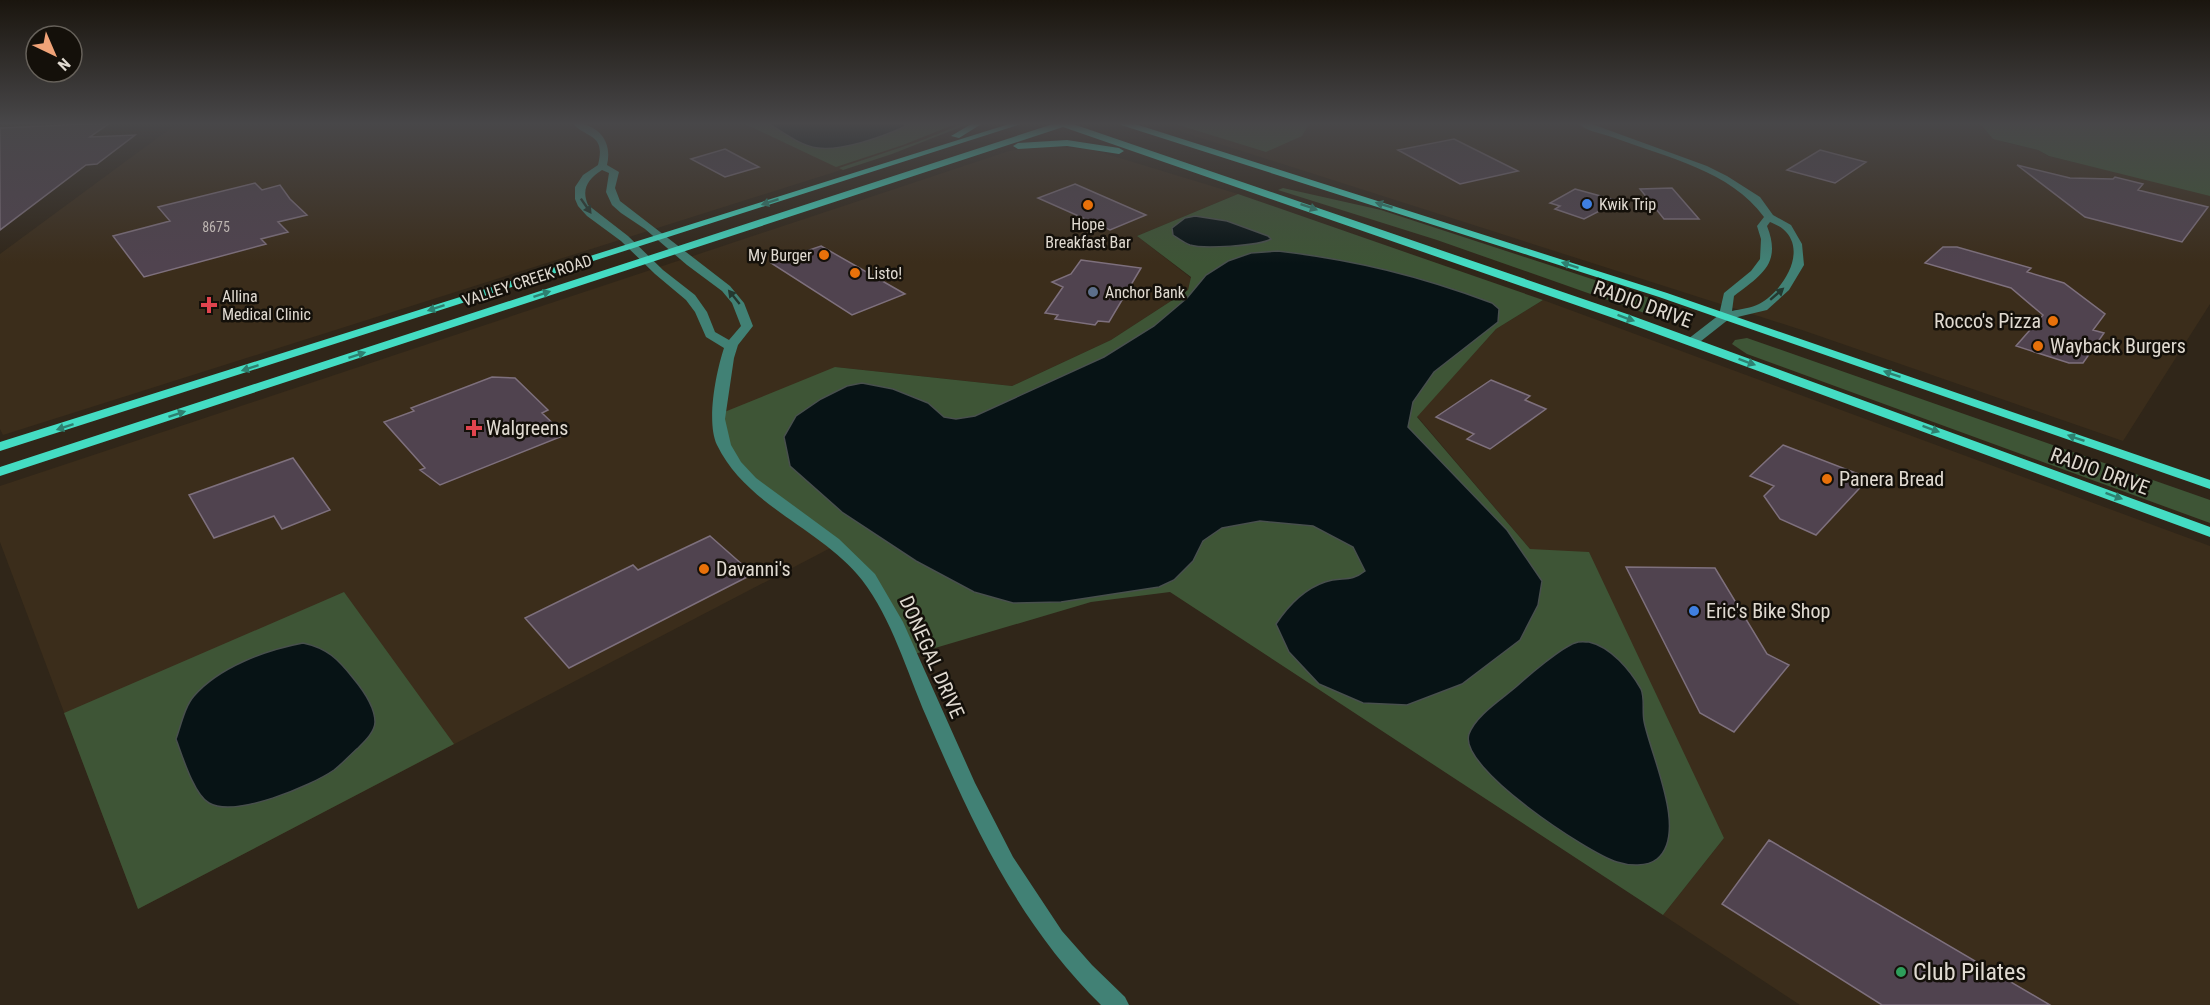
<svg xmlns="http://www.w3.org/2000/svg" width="2210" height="1005" viewBox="0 0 2210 1005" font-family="'Roboto Condensed',sans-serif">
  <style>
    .built { fill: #3b2d1b }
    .green { fill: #3e5536 }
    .water { fill: #071315; stroke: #484f4d; stroke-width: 1.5 }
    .building { fill: #50434f; stroke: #7e707d; stroke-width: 1.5 }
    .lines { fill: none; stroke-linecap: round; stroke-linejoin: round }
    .minor { fill: #418175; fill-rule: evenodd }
    .major { fill: #44dcc3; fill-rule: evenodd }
    .oneway { fill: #2e8070 }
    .oneway2 { fill: #24382f }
    .shop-dot { fill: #3f7fe0; stroke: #14100a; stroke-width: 2 }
    .food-dot { fill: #e8710a; stroke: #14100a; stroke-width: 2 }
    .service-dot { fill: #5c6f8a; stroke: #14100a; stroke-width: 2 }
    .health-dot { fill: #e0444e; stroke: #14100a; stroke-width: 2 }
    .leisure-dot { fill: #2e9e5b; stroke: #14100a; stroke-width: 2 }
    .labels { text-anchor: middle; stroke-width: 5; stroke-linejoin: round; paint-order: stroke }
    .far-number-label { font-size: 14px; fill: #bcb4b0 }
    .far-poi-label { font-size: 16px; fill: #e0dad1; stroke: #14100a; text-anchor: start }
    .far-street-label { font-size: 16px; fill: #e0dad1; stroke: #14100a }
    .street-label { font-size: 20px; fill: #e0dad1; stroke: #14100a }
    .poi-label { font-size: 20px; fill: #e0dad1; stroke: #14100a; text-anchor: start }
    .near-poi-label { font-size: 24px; fill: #e0dad1; stroke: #14100a; text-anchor: start }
  </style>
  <rect width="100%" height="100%" fill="#302619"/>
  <path class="built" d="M195,123H971L879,158L3,435L0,429V254L171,128Z
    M1165,123H2024L2003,142L2038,150L2048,156L2210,194V304L2123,441L1802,330L1182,132Z
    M1038,146L1090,149L1238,194L1137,236L1191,278L1188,290L1111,340L1012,386L835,367L838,544L138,909L0,542V486L1009,151Z
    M1543,300L2210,546V1005H1800L1663,915L1724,838L1530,549L1417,416L1496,329Z"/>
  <path class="green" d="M743,123H958L903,145L836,167Z
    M965,123H971L892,154L843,170L839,168L920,141Z
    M1172,123H1307L1308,126L1302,136L1266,152Z
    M1980,123H2210V196L2049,156L2038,150L1993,139Z
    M1283,188L1381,210L1674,306L1679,311L1676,316L1665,318L1653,316L1437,240L1278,190Z
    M1238,194L1543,300L1496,329L1417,417L1530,549L1589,552L1724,838L1663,915L1170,592L1091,602L908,656L869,577L742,472L717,415L835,367L1012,386L1111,340L1188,290L1191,277L1137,236Z
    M1747,338L2210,500V523L1747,354L1732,344L1735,340Z
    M344,592L454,744L138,909L64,713Z"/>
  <path class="water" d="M768,123H906L904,127C882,137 842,151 818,148C801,146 782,132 768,123Z
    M1195,216L1227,221L1268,236L1271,239C1259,246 1203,249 1190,245C1184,243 1179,239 1173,235L1172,228L1185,218Z
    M1278,251C1355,260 1420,276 1492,303L1499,309L1498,322L1434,372L1413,402L1408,427L1507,530L1542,581L1538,605L1520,640L1462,684L1407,705L1363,703L1319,684L1289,652L1276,624C1288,606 1304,589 1325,582C1342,576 1350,583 1365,571L1353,547L1313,526L1260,521L1222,528L1203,541L1193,561L1174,580L1159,587L1061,602L1013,603L974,592L916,561L843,513L790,466L784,437L796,416L821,399L847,386L862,383L893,389L928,403L944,417L956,419L975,416L1104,357L1154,326L1187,298L1206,275L1228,261L1251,253Z
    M1589,642C1611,647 1630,670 1641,689C1645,698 1642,711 1644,721C1650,754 1689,833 1657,859C1647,867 1629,866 1617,862C1588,853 1457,767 1469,734C1476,715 1502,699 1517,686C1528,676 1562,647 1575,643C1579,641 1585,642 1589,642Z
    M303,643C327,648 338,659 353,678C363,690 375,706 375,722C375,732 364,742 358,748C350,755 342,764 334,770C311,786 235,818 209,803C194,795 182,755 176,739C181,725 185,706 194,696C219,667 266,650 303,643Z"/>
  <path class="building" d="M110,123L90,137L135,135L97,164L86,165L0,230V128Z
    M1454,139L1518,171L1460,184L1398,150Z
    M725,149L759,167L725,177L691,159Z
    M1820,150L1866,162L1835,183L1787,170Z
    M2017,165L2070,178L2113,179L2115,177L2143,184L2138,190L2208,207L2182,242L2085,217Z
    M255,183L262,190L280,185L290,199L307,215L278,222L288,232L261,239L266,244L144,277L113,236L170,221L158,207Z
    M1075,184L1146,215L1110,230L1038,198Z
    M1672,188L1699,219H1664L1640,189Z
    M1575,189L1619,201L1584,219L1555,209L1560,206L1550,203Z
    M821,246L905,294L852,315L771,263Z
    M1943,247H1957L2031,268L2027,272L2064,283L2105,314L2093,330L2104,333L2083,363H2069L2016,346L2043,315L2011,288L1925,263Z
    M1081,260L1141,268L1109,322L1098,321L1095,325L1055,319L1058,315L1045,313L1063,287L1052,282L1071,274Z
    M492,377L515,378L548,410L542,413L565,435L440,485L420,470L425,468L384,422L414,411L411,408Z
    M1491,380L1530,396L1525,400L1546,409L1490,449L1467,439L1474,434L1436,417Z
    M1783,445L1869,478L1816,535L1780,519L1764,496L1774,486L1750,476Z
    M293,458L330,510L282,529L274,516L214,538L189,495Z
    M710,536L753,574L569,668L525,618L633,565L638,570Z
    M1626,567L1715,568L1767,654L1789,665L1734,732L1700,713Z
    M1769,840L2050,1005H1882L1722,904Z"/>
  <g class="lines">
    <path class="minor" d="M572,123C597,123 613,140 607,165L619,172L615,188L620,201L730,286L744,303L753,326L738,345L734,358L725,419L731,445L741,462L756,478L839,539L875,574L903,622L975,783L1013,857L1062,931L1092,965L1125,997L1129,1005H1101C1017,922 972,823 926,716C907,672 892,619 862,580C821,528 747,507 717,445C706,422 716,372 724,348L706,337L695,312L686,300L655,274L621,241L587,216L578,206L575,199V187L583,175L598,165C606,133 587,139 572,123ZM602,170L609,173L606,192L612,205L621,213L645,229L687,265L722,291L732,303L741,326L729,340L715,332L707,312L695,295L663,270L628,236L588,205C581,189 588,179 602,170Z
      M1578,123H1589L1707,166L1727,176L1760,197L1773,215L1791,225L1802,244L1804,265L1789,290L1767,310L1729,319L1696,345H1688L1686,342L1688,339L1719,315L1724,293L1751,271L1760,259L1761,239L1757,226L1764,217C1731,171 1666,157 1615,138C1604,134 1585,131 1578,123ZM1770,222C1774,224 1780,226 1783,229C1809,251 1782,292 1759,304C1752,308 1740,309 1732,311L1734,296C1761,275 1782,264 1767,226Z"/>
    <path class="major" d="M973,123H983L959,138L951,136Z
      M1012,123H1024L0,451V442Z
      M1056,123H1070L1627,314L2210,527V537L1619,320L1063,127L0,476V467Z
      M1120,123H1132L1667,293L2210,480V489L1659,297L1121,125Z
      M1067,140L1119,148L1124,151L1119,154L1067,146L1018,149L1013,146L1018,143Z"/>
  </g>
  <defs><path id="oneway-solid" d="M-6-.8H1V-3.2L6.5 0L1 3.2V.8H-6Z" transform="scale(1.5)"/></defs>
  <g class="oneway">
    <use href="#oneway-solid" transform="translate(770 202) rotate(162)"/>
    <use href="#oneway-solid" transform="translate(1384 205) rotate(-163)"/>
    <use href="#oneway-solid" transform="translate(1309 207) rotate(19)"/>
    <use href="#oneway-solid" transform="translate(1570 265) rotate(-162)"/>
    <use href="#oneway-solid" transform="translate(542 294) rotate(-18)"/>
    <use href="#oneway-solid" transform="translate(436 308) rotate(162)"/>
    <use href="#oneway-solid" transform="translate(1626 318) rotate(20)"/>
    <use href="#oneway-solid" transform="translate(357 355) rotate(-18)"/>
    <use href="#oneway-solid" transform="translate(1747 362) rotate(20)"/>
    <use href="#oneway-solid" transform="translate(250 368) rotate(162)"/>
    <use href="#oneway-solid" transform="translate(1892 374) rotate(-161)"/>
    <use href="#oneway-solid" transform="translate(177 414) rotate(-18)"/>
    <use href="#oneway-solid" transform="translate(65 427) rotate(162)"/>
    <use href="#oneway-solid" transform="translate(1931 429) rotate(20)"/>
    <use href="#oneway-solid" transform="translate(2076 438) rotate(-161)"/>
    <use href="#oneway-solid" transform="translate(2114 496) rotate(20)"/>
  </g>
  <g class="oneway2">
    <use href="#oneway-solid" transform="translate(586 206) rotate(55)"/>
    <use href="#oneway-solid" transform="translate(1777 294) rotate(-41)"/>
    <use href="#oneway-solid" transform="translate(734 297) rotate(-129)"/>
  </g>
  <linearGradient id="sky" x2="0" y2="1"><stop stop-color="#1a150e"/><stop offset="0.47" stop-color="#484749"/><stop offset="1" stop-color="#484749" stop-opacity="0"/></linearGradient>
  <rect width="2210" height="263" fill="url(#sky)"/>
  <g class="shop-dot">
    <circle cx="1587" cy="204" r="6"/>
    <circle cx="1694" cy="611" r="6"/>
  </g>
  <g class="food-dot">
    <circle cx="1088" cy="205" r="6"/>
    <circle cx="824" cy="255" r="6"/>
    <circle cx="855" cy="273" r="6"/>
    <circle cx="2053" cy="321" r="6"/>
    <circle cx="2038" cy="346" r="6"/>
    <circle cx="1827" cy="479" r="6"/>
    <circle cx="704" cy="569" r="6"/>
  </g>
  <circle class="service-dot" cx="1093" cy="292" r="6"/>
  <g class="health-dot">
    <path d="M206 296h6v6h6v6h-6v6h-6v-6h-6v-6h6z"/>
    <path d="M471 419h6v6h6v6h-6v6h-6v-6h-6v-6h6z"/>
  </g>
  <circle class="leisure-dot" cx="1901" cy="972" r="6"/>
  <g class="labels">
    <g class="far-number-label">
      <text x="216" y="232">8675</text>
    </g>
    <g class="far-poi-label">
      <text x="1599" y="210">Kwik Trip</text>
      <text x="1088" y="230" text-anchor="middle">Hope<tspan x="1088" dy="18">Breakfast Bar</tspan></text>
      <text x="812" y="261" text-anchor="end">My Burger</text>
      <text x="867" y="279">Listo!</text>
      <text x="1105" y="298">Anchor Bank</text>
      <text x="222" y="302">Allina<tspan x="222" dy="18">Medical Clinic</tspan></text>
    </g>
    <g class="far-street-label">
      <text transform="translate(527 280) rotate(-18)" y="6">VALLEY CREEK ROAD</text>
    </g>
    <g class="street-label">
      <text transform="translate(1643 304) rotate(20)" y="7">RADIO DRIVE</text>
      <text transform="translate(2100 471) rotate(20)" y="7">RADIO DRIVE</text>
      <text transform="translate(932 657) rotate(66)" y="7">DONEGAL DRIVE</text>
    </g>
    <g class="poi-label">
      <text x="2041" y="328" text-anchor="end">Rocco's Pizza</text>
      <text x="2050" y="353">Wayback Burgers</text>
      <text x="486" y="435">Walgreens</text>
      <text x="1839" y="486">Panera Bread</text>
      <text x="716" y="576">Davanni's</text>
      <text x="1706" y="618">Eric's Bike Shop</text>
    </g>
    <g class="near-poi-label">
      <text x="1913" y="980">Club Pilates</text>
    </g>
  </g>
  <g transform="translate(54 54) rotate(136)"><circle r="28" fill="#14100a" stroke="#66615a" stroke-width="1.5"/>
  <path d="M0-4.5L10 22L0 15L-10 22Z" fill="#f0a378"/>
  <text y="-9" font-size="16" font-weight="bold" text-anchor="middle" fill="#e0dad1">N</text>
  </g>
</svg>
